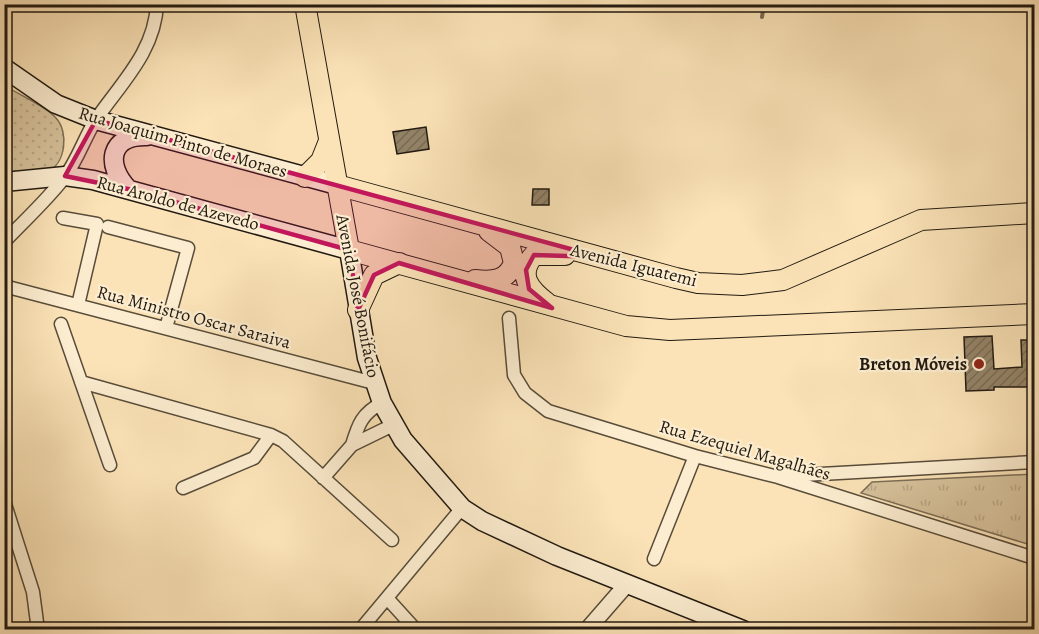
<svg xmlns="http://www.w3.org/2000/svg" width="1039" height="634" viewBox="0 0 1039 634" font-family="Alegreya,serif">
  <style>
    .grass { fill: url(#grass-dots); stroke: #7c6e56; stroke-width: 1.5 }
    .park { fill: url(#park-tufts); stroke: #7c6e56; stroke-width: 1.5 }
    .lines { fill: none; stroke-linecap: round; stroke-linejoin: round }
    .stream { stroke: #786a53; stroke-width: 4 }
    .building { fill: url(#building-hatch); stroke: #221a11; stroke-width: 1.5 }
    .minor-casing { stroke: #584c3a; stroke-width: 15 }
    .tertiary-casing { stroke: #584c3a; stroke-width: 18 }
    .secondary-casing { stroke: #221a11; stroke-width: 21 }
    .primary-casing { stroke: #221a11; stroke-width: 22 }
    .minor { stroke: #fcedd0; stroke-width: 12 }
    .tertiary { stroke: #fcedd0; stroke-width: 15 }
    .secondary { stroke: #fcedd0; stroke-width: 18 }
    .primary { stroke: #fbe3b7; stroke-width: 20 }
    .marked { fill: #c2185b; fill-opacity: 0.2; stroke: #c2185b; stroke-width: 4.5; stroke-linejoin: round }
    .poi-dot { fill: #8f2418; stroke: #fcedd0; stroke-width: 2 }
    .labels { text-anchor: middle; stroke-width: 4.5; stroke-linejoin: round; paint-order: stroke }
    .street-label { font-size: 18px; fill: #221a11; stroke: #fcedd0 }
    .poi-label { font-size: 18px; font-weight: bold; fill: #221a11; stroke: #fcedd0; text-anchor: end }
  </style>
  <defs>
    <pattern id="grass-dots" width="8" height="8" patternUnits="userSpaceOnUse" patternTransform="scale(1.5)"><rect width="8" height="8" fill="#d6c19b"/><path d="M2 2h.1M6 6h.1" fill="none" stroke="#b7a584" stroke-width="1.8" stroke-linecap="round"/></pattern>
    <pattern id="park-tufts" width="24" height="20" patternUnits="userSpaceOnUse" patternTransform="scale(1.5)"><rect width="24" height="20" fill="#d6c19b"/><path d="M3 7l-1-3M5 7V3M7 7l1-3M15 17l-1-3M17 17v-4M19 17l1-3" fill="none" stroke="#b7a584"/></pattern>
    <pattern id="building-hatch" width="6" height="6" patternUnits="userSpaceOnUse" patternTransform="scale(1.5)"><rect width="6" height="6" fill="#938367"/><path d="M-1 1l2-2M0 6l6-6M5 7l2-2" fill="none" stroke="#786a53"/></pattern>
  </defs>
  <rect width="100%" height="100%" fill="#fbe3b7"/>
  <filter id="stains"><feTurbulence type="fractalNoise" baseFrequency=".00333" numOctaves="4"/><feColorMatrix values="0 0 0 0 .2 0 0 0 0 .09 0 0 0 0 .02 0 0 0 .5 -.17"/></filter>
  <radialGradient id="worn" r=".72"><stop offset=".6" stop-color="#630" stop-opacity="0"/><stop offset="1" stop-color="#630" stop-opacity=".3"/></radialGradient>
  <path class="grass" d="M4,85C19,95 46,106 56,118C69,132 66,164 47,172C35,176 17,176 5,178Z"/>
  <path class="park" d="M1034,474V546L861,493L872,482Z"/>
  <g class="lines">
    <path class="stream" d="M762,17L764,4"/>
  </g>
  <path class="building" d="M426,127L429,149L397,154L393,132Z
    M533,189H549V205H532Z
    M992,336L994,369L1022,367L1021,340H1035V387H994V390L966,391L964,337Z"/>
  <g class="lines">
    <defs>
      <path id="minor" d="M63,218L97,224L78,305
        M108,227L188,248L166,328
        M4,242C24,221 46,201 64,178C77,161 84,139 95,121C120,84 155,52 157,4
        M4,286L374,383
        M509,318L514,375L525,393L548,411L695,456L778,477L1034,558
        M61,324L110,465
        M81,382L271,435L283,441L392,540
        M352,445C358,425 362,413 382,403
        M785,476L1034,462
        M323,478L352,445L393,425
        M183,488L254,458L271,435
        M4,501L33,592L38,630
        M654,559L695,456
        M387,598L416,630
        M360,630L462,508"/>
      <path id="tertiary" d="M587,630L627,584"/>
      <path id="secondary" d="M4,68L56,104L96,120L337,185
        M4,182L65,176L93,180L349,250L367,358L382,403L403,440L462,508L482,521L557,556L743,630
        M128,189C105,165 109,135 147,136"/>
      <path id="primary" d="M305,4L349,250L626,326L670,330L1034,314
        M305,177L321,161L329,141
        M337,185L676,278L698,283L742,285L783,280L921,220L1034,213
        M475,280C493,282 507,281 514,263L510,247L489,231
        M547,303C530,290 516,275 534,255H565
        M358,310L374,275L399,263"/>
    </defs>
    <use href="#minor" class="minor-casing"/>
    <use href="#tertiary" class="tertiary-casing"/>
    <use href="#secondary" class="secondary-casing"/>
    <use href="#primary" class="primary-casing"/>
    <use href="#minor" class="minor"/>
    <use href="#tertiary" class="tertiary"/>
    <use href="#secondary" class="secondary"/>
    <use href="#primary" class="primary"/>
  </g>
  <path class="marked" d="M96,120L600,257L534,255L526,270L529,289L552,308L399,263L374,275L358,310L349,250L128,189L65,176Z"/>
  <circle class="poi-dot" cx="979" cy="364" r="6"/>
  <g class="labels">
    <g class="street-label">
      <text transform="translate(183 142) rotate(16)" y="6">Rua Joaquim Pinto de Moraes</text>
      <text transform="translate(178 203) rotate(15)" y="6">Rua Aroldo de Azevedo</text>
      <text transform="translate(634 265) rotate(14)" y="6">Avenida Iguatemi</text>
      <text transform="translate(358 296) rotate(79)" y="6">Avenida José Bonifácio</text>
      <text transform="translate(194 317) rotate(15)" y="6">Rua Ministro Oscar Saraiva</text>
      <text transform="translate(745 450) rotate(16)" y="6">Rua Ezequiel Magalhães</text>
    </g>
    <g class="poi-label">
      <text x="967" y="370">Breton Móveis</text>
    </g>
  </g>
  <rect width="1039" height="634" fill="none" stroke="#fbe3b7" stroke-width="24"/>
  <rect x="6" y="6" width="1027" height="622" fill="none" stroke="#221a11" stroke-width="3"/>
  <rect x="12" y="12" width="1015" height="610" fill="none" stroke="#221a11" stroke-width="1.5"/>
  <rect width="100%" height="100%" filter="url(#stains)"/>
  <rect width="100%" height="100%" fill="url(#worn)"/>
</svg>
